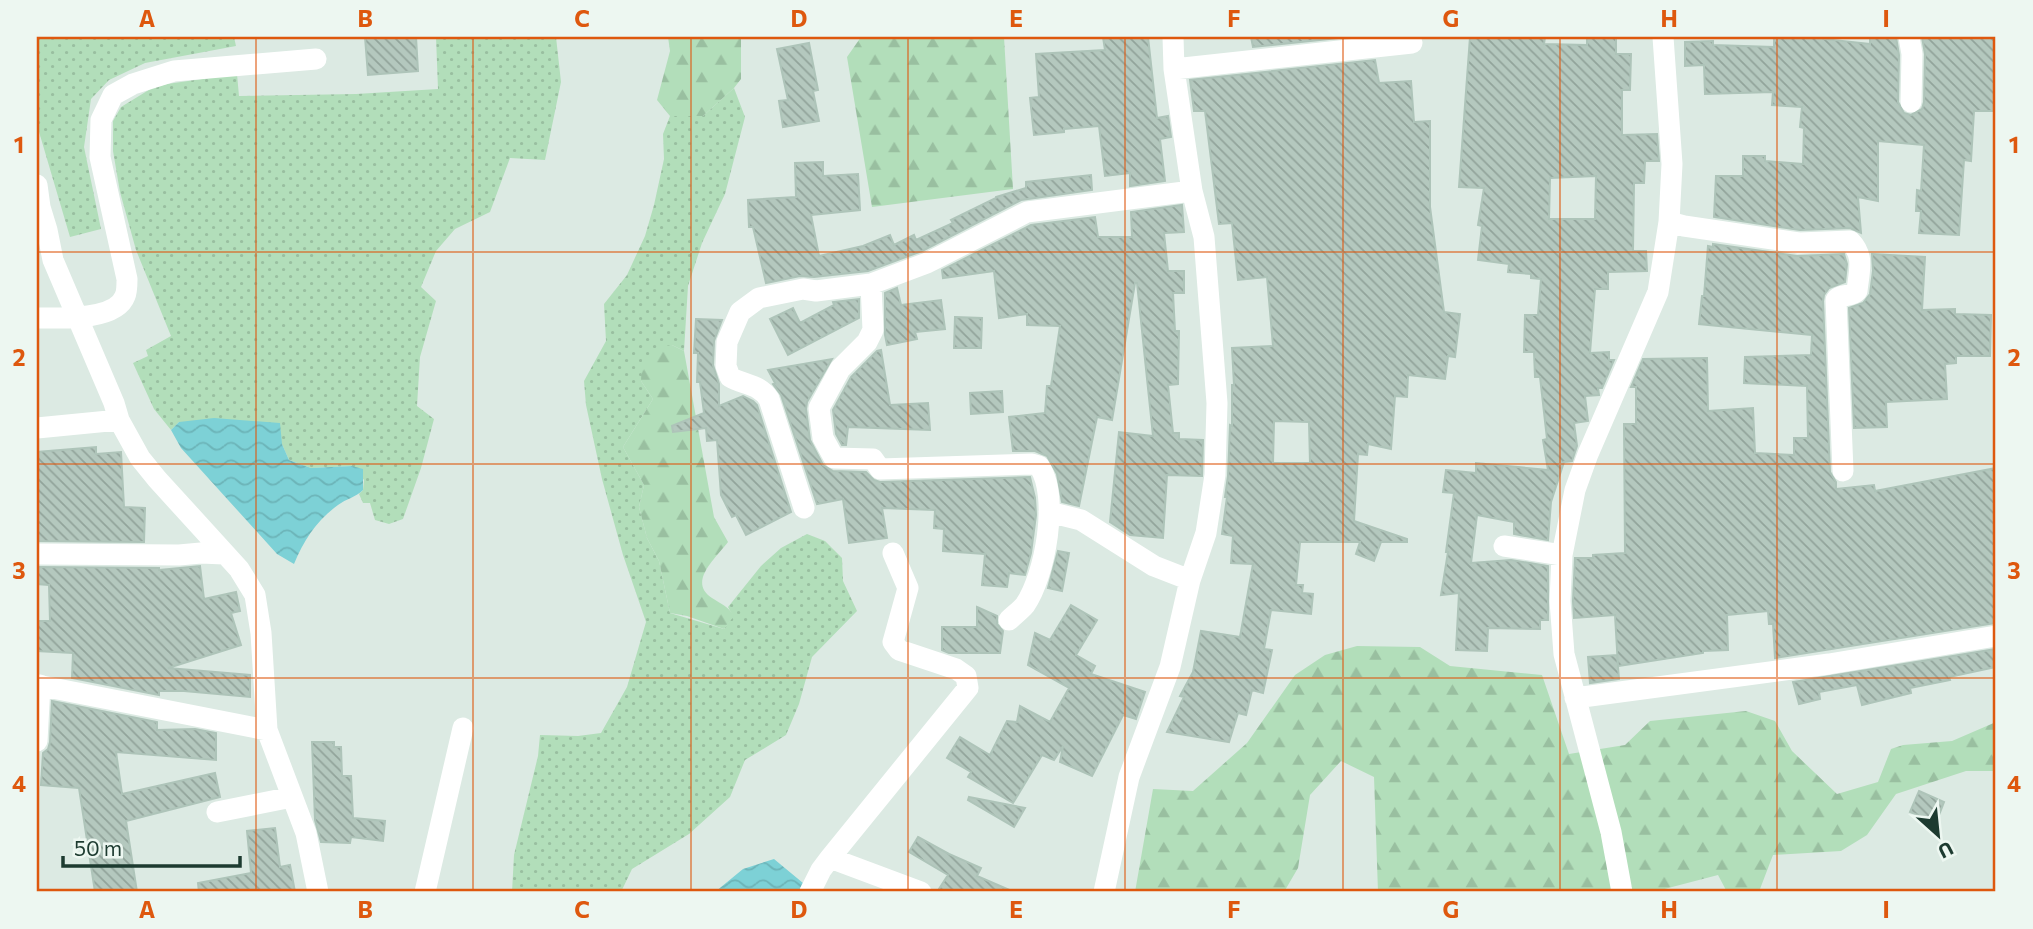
<svg xmlns="http://www.w3.org/2000/svg" width="2033" height="929" viewBox="0 0 2033 929" font-family="Commissioner,sans-serif">
  <style>
    .grass { fill: url(#grass-dots) }
    .forest { fill: url(#forest-firs) }
    .water { fill: url(#water-waves) }
    .building { fill: url(#building-back-hatch); stroke: #aec4b9; stroke-width: 2; fill-rule: evenodd }
    .lines { fill: none; stroke-linecap: round; stroke-linejoin: round }
    .minor { stroke: #fff; stroke-width: 21 }
    .grid { fill: none; stroke: #de580e; stroke-width: 2; stroke-opacity: 0.55 }
    .neatline { fill: none; stroke: #de580e; stroke-width: 2.5 }
    .grid-label { font-size: 23px; text-anchor: middle; font-weight: bold; fill: #de580e }
  </style>
  <defs>
    <pattern id="grass-dots" width="8" height="8" patternUnits="userSpaceOnUse" patternTransform="scale(1.75)"><rect width="8" height="8" fill="#b2deba"/><path d="M2 2h.1M6 6h.1" fill="none" stroke="#99bfa0" stroke-width="1.8" stroke-linecap="round"/></pattern>
    <pattern id="forest-firs" width="22" height="20" patternUnits="userSpaceOnUse" patternTransform="scale(1.75)"><rect width="22" height="20" fill="#b2deba"/><path d="M5 1l3.5 6h-7zM16 11l3.5 6h-7z" fill="#99bfa0"/></pattern>
    <pattern id="water-waves" width="16" height="10" patternUnits="userSpaceOnUse" patternTransform="scale(1.75)"><rect width="16" height="10" fill="#7dd1d6"/><path d="M0 5q4-4 8 0t8 0" fill="none" stroke="#6cb4b8"/></pattern>
    <pattern id="building-back-hatch" width="6" height="6" patternUnits="userSpaceOnUse" patternTransform="scale(1.75)"><rect width="6" height="6" fill="#b4c8be"/><path d="M-1 5l2 2M0 0l6 6M5-1l2 2" fill="none" stroke="#92a49b"/></pattern>
  </defs>
  <rect width="100%" height="100%" fill="#dceae3"/>
  <path class="grass" d="M37,37H234L236,46L145,63L109,80L91,99L84,147L101,229L70,237L37,125Z
    M436,37H556L561,82L545,160L510,158L490,212L455,229L436,251L421,287L436,301L420,357L417,406L434,419L421,468L403,519L389,524L375,520L370,503H363L359,494L363,490L364,480L352,466L311,468L289,460L282,444L179,422L171,430L154,409L133,363L148,356L146,350L171,336L136,250L120,192L113,151V121L121,107L152,88L167,84L237,74L239,96L356,94L438,89Z
    M734,88L745,117L725,194L702,243L688,286L684,351L672,345L641,381L653,399L623,447L644,485L639,507L647,538L659,561L670,613L724,629L733,616L728,607L761,566L781,548L807,534L825,541L842,558L843,581L857,611L812,657L799,704L786,735L745,760L730,797L689,834L632,869L621,892H512L514,855L538,756L540,735L578,736L601,733L627,687L646,622L623,555L602,479L586,405L584,381L606,341L604,304L627,275L645,236L654,205L664,159L663,134L670,116H703Z"/>
  <path class="forest" d="M668,37H741V79L734,88L703,116H670L657,100L670,51Z
    M861,37H1004L1013,189L872,207L847,57Z
    M672,345L684,351L714,517L728,542C716,558 687,582 712,598C721,604 728,606 734,616L724,629L687,616L670,613L659,561L647,538L639,507L644,485L623,447L653,399L641,381L642,360L661,347Z
    M1357,646L1420,647L1450,666L1542,675L1569,754L1625,745L1650,721L1746,711L1775,721L1792,751L1837,794L1878,782L1891,749L1903,745L1952,741L1996,722V771H1966L1896,794L1867,835L1841,851L1773,855L1760,889L1755,892H1727L1718,875L1653,892H1378L1374,777L1341,761L1310,795L1298,868L1284,892H1135L1153,789L1193,791L1247,743L1295,675L1325,655Z"/>
  <path class="water" d="M214,418L280,423L282,444L289,460L311,468L352,466L363,469V490C356,497 346,499 338,505C317,520 304,540 294,564L277,554L181,448L171,430L179,422Z
    M774,859L803,883L798,892H715L743,869Z"/>
  <path class="building" d="M365,37H416L418,71L368,75Z
    M1103,37H1148L1157,118L1168,116L1171,137L1160,139L1165,181L1130,186V173L1105,176L1099,126L1064,129V132L1034,135L1030,98L1039,97L1036,54L1105,50Z
    M1251,37H1348L1253,47Z
    M1470,37H1545L1544,44L1587,45V37H1616V54H1631L1630,90H1622V135L1657,134L1659,161H1645L1644,183H1634L1633,251H1646L1647,271L1608,272V289H1595L1590,353L1609,352V360H1614L1602,388H1598L1599,395L1585,396L1588,421L1574,423L1577,446L1572,461L1564,462L1551,502L1548,540L1514,534V522L1477,515L1471,563L1511,560L1548,566V620H1540V629L1488,628L1487,651L1456,650L1459,593L1441,595L1448,552H1446L1454,493L1443,492L1446,470L1476,473V463L1548,470L1543,440L1547,439L1540,377H1535L1534,352H1524L1525,315H1538L1541,279L1531,278V274L1508,272L1509,264L1478,260L1482,226L1478,225L1484,188L1459,187ZM1596,176L1595,219H1549L1550,178Z
    M1774,37H1825L1824,39L1870,44V37H1896L1899,55L1898,102L1904,113L1911,115L1922,109L1924,102L1925,54L1922,37H1996V111H1974L1971,161L1964,160L1959,235L1919,233L1921,211H1916L1917,190L1921,191L1924,145L1878,141V201L1858,197L1861,233L1850,228L1800,230L1714,217L1716,176H1743V156H1765V161L1803,164L1804,128L1800,127L1802,107L1772,105L1773,92L1705,94L1704,65L1685,66V42L1713,41V45L1774,47Z
    M809,43L818,90L813,91L819,121L783,127L779,101L788,100L777,49Z
    M1375,60L1379,83L1411,81L1414,122L1430,121V207L1444,312L1460,314L1455,357L1448,356L1445,379L1408,375L1407,397L1395,396L1391,449L1368,444L1367,455L1358,454L1354,521L1407,539V542H1381L1374,561L1356,554L1360,542H1300L1296,585H1303L1302,593L1313,594L1311,614L1271,610L1264,649L1272,650L1263,693L1252,690L1246,715L1238,713L1229,742L1167,732L1184,697L1180,696L1193,672L1201,631L1240,637L1253,564L1231,563L1233,536L1222,534L1227,497H1225L1228,476L1230,425L1232,426V385H1234L1232,348L1273,346L1267,277L1238,280L1232,223L1219,224L1205,111H1194L1190,80ZM1274,421L1309,422L1310,463H1273Z
    M823,162V176L858,174L860,210L811,215L819,256L863,246L890,235L894,245L914,235L916,240L953,223L951,220L996,198V197L1026,188V182L1091,175L1092,190L1021,200L922,251L868,271L814,277L800,276L766,283L753,227H749L748,200L796,197L795,163Z
    M1182,205L1184,232L1164,233L1168,271H1184V293H1173L1175,331H1179L1178,384L1168,385L1173,433H1179V439L1203,440L1202,476L1167,475L1163,538L1130,535L1110,522L1119,432L1153,436L1137,283H1135L1112,420L1097,417L1079,506L1062,502L1057,474L1047,456L1035,451H1013L1009,417L1045,413L1047,386H1051L1060,326L1027,325V314L999,318L994,271L943,278L942,270L1031,225L1095,217L1098,237H1132L1131,212Z
    M1713,244L1797,256L1844,254L1847,264L1845,282L1829,288L1824,295L1823,301L1830,472L1836,482V489L1874,485L1875,491L1996,468V623L1775,658L1773,624H1769L1768,611L1727,615L1728,650L1703,651V653L1618,666L1615,615L1574,618L1573,601L1575,558H1593V555L1625,553L1624,424H1636V387H1631L1643,359L1707,358L1708,411L1753,408L1755,453L1794,455V438H1808L1807,386L1744,383L1745,357L1811,355L1812,335L1699,324L1702,296H1704L1708,246L1713,247Z
    M1872,254L1925,257L1922,310L1955,309V314L1991,315L1990,356H1956V363L1945,364L1947,399L1886,402L1887,427L1854,428L1849,308L1863,303L1870,294L1873,271Z
    M897,288L901,305L941,300L945,329L915,332L917,339L887,345L885,335V293Z
    M859,299V318L788,355L770,319L793,308L800,323L834,305L833,302Z
    M955,317L982,318L981,348H954Z
    M696,319L722,320L714,341L713,365L719,384V406L743,396L753,401L757,405L791,512L746,535L736,515L732,517L721,495L717,440L707,441L706,428L673,432L672,426L704,413L700,382H697L698,353H694Z
    M881,350L890,405L928,403L930,430L848,427L846,445H842L836,434L833,410L851,377L877,351Z
    M832,359L807,402L806,409L810,440L823,465L833,471L866,472L874,480L880,482L1030,477L1035,498L1036,515L1031,553L1025,575L1009,573L1007,587L982,585L985,554L943,551L944,529L934,528L935,510L882,508L887,538L849,543L843,499L817,504L781,395L773,384L775,383L768,370Z
    M1002,391L1003,412L971,414L970,393Z
    M96,447V454L121,452L124,507L145,508L144,542L37,541V452Z
    M1058,551L1069,553L1062,591L1048,588Z
    M200,566L204,599L236,592L240,611L231,613L241,645L168,668L250,675V697L184,691H159V695L72,678L73,653L37,651V621H50L49,585L37,584V567L159,568V570Z
    M1071,605L1097,620L1076,655L1095,666L1091,674L1145,692L1136,719L1123,715L1092,776L1060,762L1063,746L1054,760L1042,755L1013,803L968,777L971,772L947,758L960,737L990,755L1007,721L1017,722L1020,706L1050,722L1069,688L1028,665L1035,633L1050,640Z
    M977,607L997,616V624L1003,631L1000,653H949L942,650V627H977Z
    M1996,649V667L1949,677L1950,680L1910,688L1911,693L1862,705L1857,685L1819,692L1820,699L1799,704L1793,682Z
    M1617,655L1619,679L1590,683L1588,657Z
    M52,701L157,722V730L195,729L216,733V760L116,752L122,794L215,773L220,797L126,821L137,892H95L79,788L41,785L43,753L48,749L50,742Z
    M312,742H334V747H341L342,776H351L353,818L385,821L383,841L351,837L350,843L321,842L315,820Z
    M1919,791L1944,802L1936,823L1910,812Z
    M969,797L1025,808L1014,827L968,800Z
    M275,828L280,867L290,865L295,892H199L198,883L251,873L247,831Z
    M918,837L949,854L981,868L977,876L1014,892H937L948,875L909,852Z"/>
  <g class="lines">
    <path class="minor" d="M1909,37L1912,54L1911,102
      M1174,69L1412,43
      M37,185L40,207L47,230L53,260L114,403L119,420L140,458L157,479L239,569L255,595L261,633L267,730L306,833L318,892
      M1669,222L1684,226L1799,243L1850,241C1865,256 1859,271 1857,291C1851,298 1841,293 1836,300L1843,471
      M871,284L873,330L867,342L840,369L819,408L823,438L834,458L873,459L880,469L1032,464L1039,466C1060,496 1045,576 1025,605C1021,610 1014,615 1009,620
      M37,318C59,318 116,321 125,296C127,292 127,284 127,279L100,157L101,120L113,95L133,84L174,71L316,59
      M37,428L119,420
      M804,508L769,399C760,384 744,385 730,377L726,366L727,342L740,312L759,298L803,289L816,291L871,284L927,263L1027,212L1192,191
      M1049,512L1081,520L1154,566L1190,580
      M1504,546L1562,555
      M37,554L179,555L201,553L224,554
      M37,685L267,730
      M1575,698L1829,664L1996,636
      M37,741L40,685
      M217,812L292,797
      M830,858L968,688L966,676L956,669L899,650L893,642L908,588L893,553
      M425,892L463,728
      M810,892L821,870L830,858L921,892
      M1104,892L1129,777L1170,667L1190,580L1206,533L1215,475L1217,403L1204,237L1192,191L1174,69L1173,37
      M1622,892L1611,832L1564,654L1560,601L1562,555L1575,490L1588,454L1658,292L1669,222L1672,164L1663,37"/>
  </g>
  <path class="grid" d="M256,37V892M473,37V892M691,37V892M908,37V892M1125,37V892M1343,37V892M1560,37V892M1777,37V892M37,252H1996M37,464H1996M37,678H1996"/>
  <rect width="2033" height="929" fill="none" stroke="#edf7f1" stroke-width="77"/>
  <g transform="translate(1938 835) rotate(153)" stroke="#edf7f1" stroke-width="5" paint-order="stroke">
  <path d="M0-5L12 26L0 18L-12 26Z" fill="#1d3b30"/>
  <text y="-10" font-size="19" font-weight="bold" text-anchor="middle" fill="#1d3b30">U</text>
  </g>
  <path d="M63 856v10h177v-10" fill="none" stroke="#1d3b30" stroke-width="3.5"/>
  <text x="74" y="856" font-size="21" fill="#1d3b30" stroke="#edf7f1" stroke-width="5" paint-order="stroke">50 m</text>
  <rect x="38" y="38" width="1956" height="852" class="neatline"/>
  <g class="grid-label">
    <text x="147" y="27">A</text>
    <text x="365" y="27">B</text>
    <text x="582" y="27">C</text>
    <text x="799" y="27">D</text>
    <text x="1016" y="27">E</text>
    <text x="1234" y="27">F</text>
    <text x="1451" y="27">G</text>
    <text x="1669" y="27">H</text>
    <text x="1886" y="27">I</text>
    <text x="19" y="153">1</text>
    <text x="2014" y="153">1</text>
    <text x="19" y="366">2</text>
    <text x="2014" y="366">2</text>
    <text x="19" y="579">3</text>
    <text x="2014" y="579">3</text>
    <text x="19" y="792">4</text>
    <text x="2014" y="792">4</text>
    <text x="147" y="918">A</text>
    <text x="365" y="918">B</text>
    <text x="582" y="918">C</text>
    <text x="799" y="918">D</text>
    <text x="1016" y="918">E</text>
    <text x="1234" y="918">F</text>
    <text x="1451" y="918">G</text>
    <text x="1669" y="918">H</text>
    <text x="1886" y="918">I</text>
  </g>
</svg>
